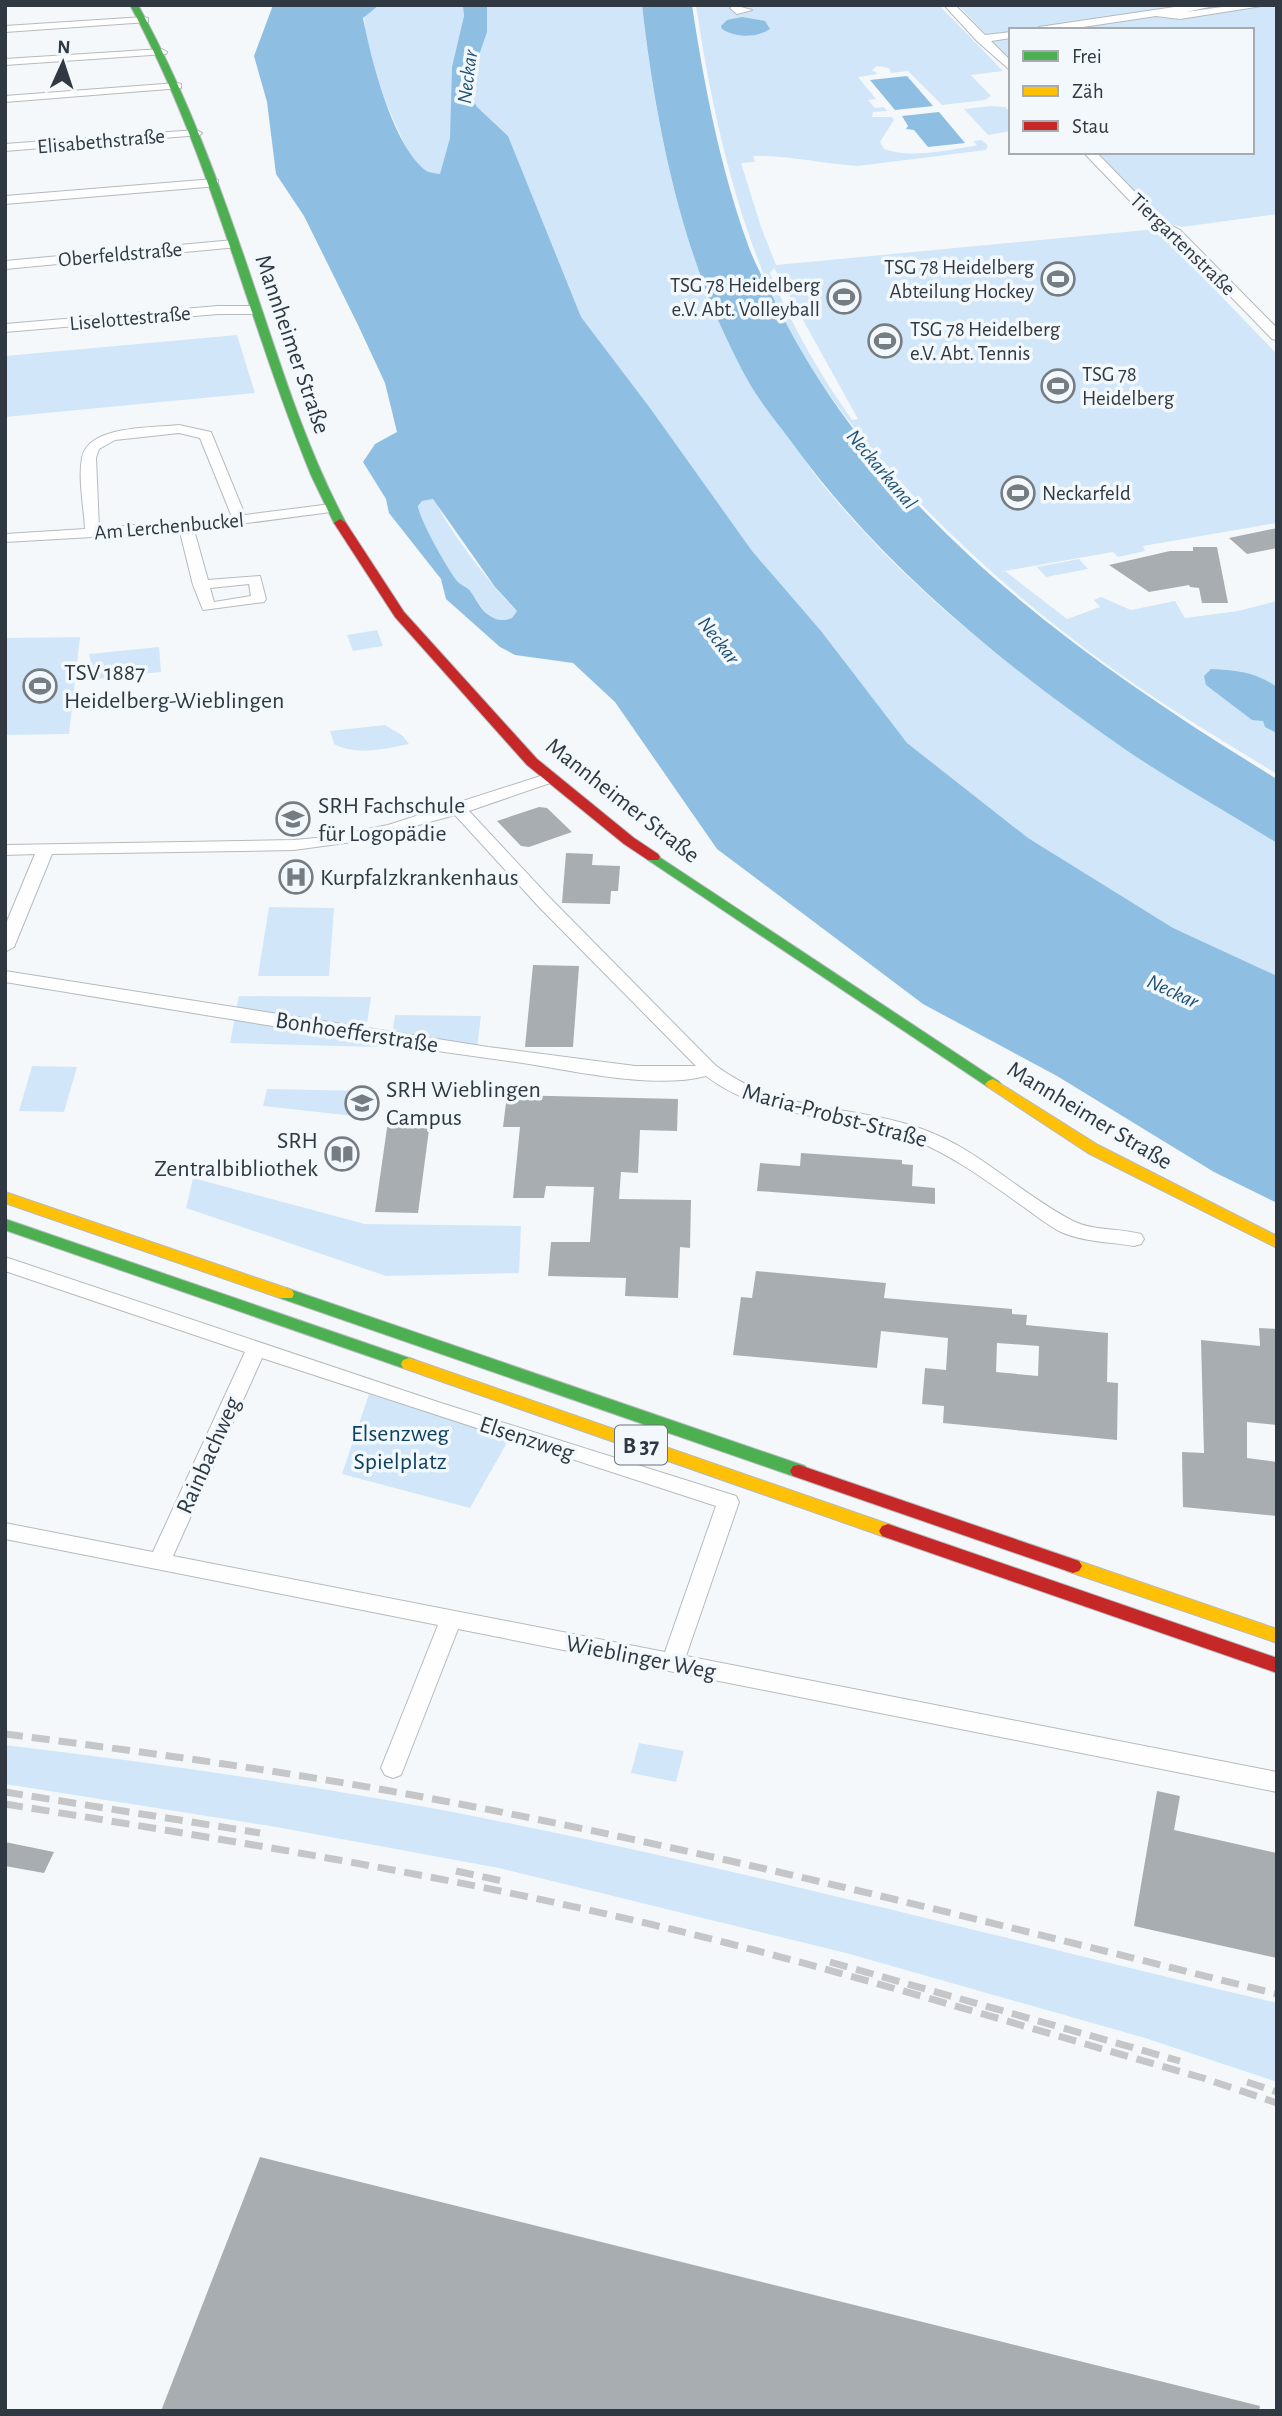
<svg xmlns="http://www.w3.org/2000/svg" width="1282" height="2416" viewBox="0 0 1282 2416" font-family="'Alegreya Sans',sans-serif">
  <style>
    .green { fill: #d1e7f9; fill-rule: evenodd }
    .water { fill: #8ebfe2; fill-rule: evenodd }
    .building { fill: #a7adb1; fill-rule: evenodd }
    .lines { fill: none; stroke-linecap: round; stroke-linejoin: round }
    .street-casing { stroke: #b5babf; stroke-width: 2 }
    .fast-casing { stroke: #b5babf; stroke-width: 2 }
    .slow-casing { stroke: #b5babf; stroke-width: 2 }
    .jam-casing { stroke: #b5babf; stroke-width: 2 }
    .street { fill: #fefefe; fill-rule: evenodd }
    .fast { fill: #4caf50; fill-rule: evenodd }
    .slow { fill: #ffc107; fill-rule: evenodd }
    .jam { fill: #c62828; fill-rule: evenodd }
    .rail { stroke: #c5c6c8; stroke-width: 7; stroke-dasharray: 18 9; stroke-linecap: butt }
    .labels { text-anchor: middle; stroke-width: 7; stroke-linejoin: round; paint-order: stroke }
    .far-water-label { font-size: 21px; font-style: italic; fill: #1e5174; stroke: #f3f8fc }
    .far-street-label { font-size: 21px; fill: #303941; stroke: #f3f8fc }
    .far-poi-label { font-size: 21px; fill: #303941; stroke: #f3f8fc; text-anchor: start }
    .shield { fill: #f3f8fc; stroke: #6a7279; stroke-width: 2 }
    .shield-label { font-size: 23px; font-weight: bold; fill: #303941 }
    .street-label { font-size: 24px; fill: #303941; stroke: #f3f8fc }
    .poi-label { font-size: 24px; fill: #303941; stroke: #f3f8fc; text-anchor: start }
    .park-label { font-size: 24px; fill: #0b4163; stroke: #f3f8fc }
  </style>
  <rect width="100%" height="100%" fill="#f5f8fa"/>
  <path class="green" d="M367,5H642C654,113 675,222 720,321C732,349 753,375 769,401C787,428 802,460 823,485C946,636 1113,742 1277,843V1094L993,909L408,152C393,117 354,42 367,5Z
    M696,5H939L1003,71L971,75L991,96L985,100L942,105L908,71L891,73L889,68L877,66L872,70L878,74L858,77L876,99L868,100L875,108L884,107L887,111L873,112L872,117H892L894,120L880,142L884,149C912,159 946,150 974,146L977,145L973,141L982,140L988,146L986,150L858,166C824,164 789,155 753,156L755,162L741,163L761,227L776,265L1156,229L1277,354V523L1143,546L1145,551L1118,557L1113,552L1005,571L1067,619L1100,607L1094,600L1101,597L1131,610L1175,601L1185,618L1238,611L1277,601V774C1218,738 1159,703 1103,662C997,584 894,489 819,380C748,276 714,128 696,5ZM774,268L858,419L852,420C819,373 792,326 770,273Z
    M958,5H1277V214L1182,227L1163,223L1097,152H1252V30H1011V61Z
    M990,106L1005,107L1011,113V131L988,135L964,109Z
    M237,335L255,393L5,417V356Z
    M433,499L436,501C444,525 497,593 517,611L512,618C507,620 501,621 496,619C482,614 479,602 471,592C468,587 462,586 458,582C448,571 419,520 418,506L422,501Z
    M1079,559L1088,569L1046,577L1037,567Z
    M377,630L383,646L353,651L347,635Z
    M80,637L69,734L5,735V638Z
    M159,647L161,672L95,679L89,654Z
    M385,725L403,736L409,744C384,749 357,756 334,744L330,731Z
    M269,907L334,908L329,976H258Z
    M239,996L371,997L366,1030L236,1009Z
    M395,1015L481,1016L477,1047L392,1034Z
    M235,1017L378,1039L377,1047L230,1043Z
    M32,1066L77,1067L64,1112L19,1111Z
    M267,1089L369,1091L363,1117L263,1106Z
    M193,1178L365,1224L521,1226L519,1273L386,1276L186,1208Z
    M369,1394L509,1439L470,1508L342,1474Z
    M639,1743L684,1751L676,1782L631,1773Z
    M5,1745C180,1766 355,1791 527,1827C779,1878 1027,1945 1277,2003V2082L1145,2038L846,1953L499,1868L276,1827L5,1784Z"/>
  <path class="water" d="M273,5H379L363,18C371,59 392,143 425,170C429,173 434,173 440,174L450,138L452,67L464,16L463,5H487V32L478,58L472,98L477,107L508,136L581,317L650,408L752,551L821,631L907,743L1028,838L1173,928L1277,976V1203L1214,1172L1057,1076L923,1004L717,849L615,702L573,663L515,655L500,647L446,599L441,579L389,513L386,499L363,462L375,444L397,432L385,383L358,325L304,216L276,174L267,102L254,56ZM433,499L495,587L517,611L512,618C507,620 501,621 496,619C482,614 478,602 471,592C468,587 462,586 458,582C449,572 419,519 418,506L422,501Z
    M642,5H692C704,85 720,166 747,242C753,260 763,278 772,295C874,512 1078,657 1277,779V843C1227,812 1175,783 1126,750C1002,664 882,567 793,444C779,425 763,406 751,386C685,270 657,136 642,5Z
    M742,17L765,21L770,29C756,38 736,38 722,29L721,26L727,20Z
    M907,76L933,106L895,110L870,80Z
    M939,112L965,143L928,147L914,130L906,129L908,126L902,116Z
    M1211,669C1236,670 1256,672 1277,687V733L1265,727L1263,721L1252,720L1206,685L1204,676Z"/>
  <path class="building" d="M1277,528V548L1247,554L1229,538Z
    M1193,547H1217L1228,603H1202L1199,588L1190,587L1189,585L1149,592L1109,565L1170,551H1193Z
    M539,807L547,808L572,832L529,847L521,846L497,821Z
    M566,853L593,854L592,865L620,866L618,891H611L610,904L562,903Z
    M533,965L579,966L573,1047H525Z
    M507,1095L678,1099L677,1131L640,1130L638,1173L621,1172L619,1199L691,1200L690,1248L680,1247L678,1298L625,1296L626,1278L548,1276L551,1242H590L594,1187L546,1186L544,1198H513L520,1127H503Z
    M388,1121L430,1122L418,1213L375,1212Z
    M801,1153L902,1160V1164L913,1165L912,1186L935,1188V1204L757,1191L760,1163L800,1166Z
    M756,1271L886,1283L884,1298L1012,1309V1314L1027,1315L1026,1325L1108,1333L1107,1382L1118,1383L1117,1440L943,1423L944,1406L922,1404L925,1368L946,1370L948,1338L881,1331L877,1368L733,1355L741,1297L752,1298ZM997,1343L1039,1346L1038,1376L996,1372Z
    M1259,1328L1277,1329V1425L1247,1422V1458L1277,1462V1516L1183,1507L1182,1452L1204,1453L1201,1340L1260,1346Z
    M1157,1791L1180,1796L1174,1830L1277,1853V1958L1134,1926Z
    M5,1842L54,1852L44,1873L5,1866Z
    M260,2157L1260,2406L1259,2411H161Z"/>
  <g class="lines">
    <defs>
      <path id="street" d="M733,5L752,10L737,14L730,8Z
        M944,5H955L985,35L1011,32V38L991,41L1011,61V71L977,41Z
        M1188,5H1218L1186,12L1237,5H1268L1180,19L1156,16L1063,30H1034L1039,27Z
        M144,17L148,18V22L5,32V26Z
        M162,49L167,52L166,54L5,65V59Z
        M177,83L181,84V88L5,102V96Z
        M196,130L202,133L200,135L5,151V144Z
        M1083,152H1096L1164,222L1180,230L1277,328V340L1272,339L1172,236L1156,228Z
        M214,179L218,180V186L5,204V196Z
        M234,240L238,241V247L5,269V261Z
        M218,306H255L261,310L255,314H218L5,332V324Z
        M179,425L211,432L245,515L331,504L338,508L331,512L194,530L208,580L260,576L266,599L264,602L203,610L193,585L180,532L5,542V534L85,529C84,507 78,480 82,458C88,425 153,428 179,425ZM179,433L200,438L232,517L99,528L96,458L99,449L115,440ZM249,584L251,596L214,602L210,588Z
        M550,773L558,778L556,781L469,811L551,899L715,1065C781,1115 849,1103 922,1129C979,1149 1020,1194 1073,1221C1093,1231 1119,1228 1141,1234L1144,1239L1141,1244L1134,1246C1111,1242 1083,1242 1061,1232C1047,1225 1034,1214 1021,1205C987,1181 952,1155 912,1139C843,1112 767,1123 706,1076C652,1090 571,1070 516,1062C345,1039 175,1010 5,982V971L488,1047L635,1066H696L539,907L455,815L360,841L294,850L52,854L14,947L5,952V926L35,854L5,855V845L294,840L327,837L388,825Z
        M5,1257L441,1403L736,1496L739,1502L686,1656L1277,1772V1792L458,1629L401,1775L393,1778L385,1775L381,1768L438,1625L5,1539V1523L153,1552L245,1352L5,1271ZM262,1358L716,1506L665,1652L173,1556Z"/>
      <path id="fast" d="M130,5H138C192,103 227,205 262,310C286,382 310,456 346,523L344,525L340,527L334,523L311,475C247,319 211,154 130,5Z
        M653,853L998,1081L1001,1084L998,1087H988L648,860L646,857Z
        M5,1219L415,1360L417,1364L415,1368H403L5,1230Z
        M286,1288L805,1466L808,1471L805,1476H793L280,1298L278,1294L280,1290Z"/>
      <path id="slow" d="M993,1079L1098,1145L1277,1236V1248L1088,1153L988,1087L985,1084L988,1081Z
        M5,1192L292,1290L294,1294L292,1298H280L5,1203Z
        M409,1358L894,1526L897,1531L894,1536L888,1538L882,1536L403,1368L401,1364L403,1360Z
        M1073,1559L1277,1629V1643L1067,1571L1064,1566L1067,1561Z"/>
      <path id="jam" d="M340,519L346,523L404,612L537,759L634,838L658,854L660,857L658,860H648L624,844L527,765L395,617L334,523Z
        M799,1465L1079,1561L1082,1566L1079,1571L1073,1573L793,1476L790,1471L793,1466Z
        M888,1524L1277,1658V1673L882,1536L879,1531L882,1526Z"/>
    </defs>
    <use href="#street" class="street-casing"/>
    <use href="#fast" class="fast-casing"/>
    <use href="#slow" class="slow-casing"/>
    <use href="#jam" class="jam-casing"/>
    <use href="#street" class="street"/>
    <use href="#fast" class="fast"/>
    <use href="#slow" class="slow"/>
    <use href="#jam" class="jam"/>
    <path class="rail" d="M5,1734C152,1753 299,1773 444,1801C724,1854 1000,1925 1277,1994
      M5,1792L260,1833
      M5,1804C247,1843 489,1882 727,1943C887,1984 1045,2033 1203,2078L1277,2103
      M456,1871L507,1882
      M830,1962L1180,2061
      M1247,2082L1277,2092"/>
  </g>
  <defs>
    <symbol id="stadium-ring" viewBox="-11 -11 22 22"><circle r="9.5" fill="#f3f8fc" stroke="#757c82" stroke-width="1.5"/><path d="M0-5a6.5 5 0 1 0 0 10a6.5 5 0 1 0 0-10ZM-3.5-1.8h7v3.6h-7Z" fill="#757c82"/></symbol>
    <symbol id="university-ring" viewBox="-11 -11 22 22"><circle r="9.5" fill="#f3f8fc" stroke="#757c82" stroke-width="1.5"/><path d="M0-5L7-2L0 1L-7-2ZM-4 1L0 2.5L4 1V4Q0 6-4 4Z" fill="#757c82"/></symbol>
    <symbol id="hospital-ring" viewBox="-11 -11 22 22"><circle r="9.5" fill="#f3f8fc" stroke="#757c82" stroke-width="1.5"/><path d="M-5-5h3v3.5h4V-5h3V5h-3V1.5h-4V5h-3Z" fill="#757c82"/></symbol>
    <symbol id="library-ring" viewBox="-11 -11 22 22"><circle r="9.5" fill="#f3f8fc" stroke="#757c82" stroke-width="1.5"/><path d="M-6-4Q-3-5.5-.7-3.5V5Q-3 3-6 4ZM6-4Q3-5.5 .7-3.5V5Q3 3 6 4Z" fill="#757c82"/></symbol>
  </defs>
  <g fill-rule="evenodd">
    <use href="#stadium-ring" x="1039" y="260" width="38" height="38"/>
    <use href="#stadium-ring" x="825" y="278" width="38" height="38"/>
    <use href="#stadium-ring" x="866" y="322" width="38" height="38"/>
    <use href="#stadium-ring" x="1039" y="367" width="38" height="38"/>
    <use href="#stadium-ring" x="999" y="474" width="38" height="38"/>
    <use href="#stadium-ring" x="21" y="667" width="38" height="38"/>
    <use href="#university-ring" x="274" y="800" width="38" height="38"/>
    <use href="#hospital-ring" x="277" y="858" width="38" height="38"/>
    <use href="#university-ring" x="343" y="1084" width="38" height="38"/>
    <use href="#library-ring" x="323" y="1135" width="38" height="38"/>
  </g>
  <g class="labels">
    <g class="far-water-label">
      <text transform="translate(467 77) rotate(-83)" y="7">Neckar</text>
      <text transform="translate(882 469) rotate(50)" y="7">Neckarkanal</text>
      <text transform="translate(719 640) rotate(52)" y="7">Neckar</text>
      <text transform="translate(1173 991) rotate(25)" y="7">Neckar</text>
    </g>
    <g class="far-street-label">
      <text transform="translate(101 141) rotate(-5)" y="7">Elisabethstraße</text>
      <text transform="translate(1183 244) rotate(44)" y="7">Tiergartenstraße</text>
      <text transform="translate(120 254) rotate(-5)" y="7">Oberfeldstraße</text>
      <text transform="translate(130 318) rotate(-5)" y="7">Liselottestraße</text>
      <text transform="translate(169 526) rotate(-5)" y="7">Am Lerchenbuckel</text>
    </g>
    <g class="far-poi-label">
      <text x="1034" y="274" text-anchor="end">TSG 78 Heidelberg<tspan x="1034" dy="24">Abteilung Hockey</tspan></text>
      <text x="820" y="292" text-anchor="end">TSG 78 Heidelberg<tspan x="820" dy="24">e.V. Abt. Volleyball</tspan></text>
      <text x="910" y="336">TSG 78 Heidelberg<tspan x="910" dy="24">e.V. Abt. Tennis</tspan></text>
      <text x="1082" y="381">TSG 78<tspan x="1082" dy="24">Heidelberg</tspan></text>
      <text x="1042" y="500">Neckarfeld</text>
    </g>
    <rect class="shield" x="615" y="1425.5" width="52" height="39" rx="5"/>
    <g class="shield-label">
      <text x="641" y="1453">B 37</text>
    </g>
    <g class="street-label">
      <text transform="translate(293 344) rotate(71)" y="8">Mannheimer Straße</text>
      <text transform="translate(623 800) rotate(38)" y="8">Mannheimer Straße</text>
      <text transform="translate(357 1032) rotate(9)" y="8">Bonhoefferstraße</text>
      <text transform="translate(835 1115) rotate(15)" y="8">Maria-Probst-Straße</text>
      <text transform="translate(1090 1115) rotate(31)" y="8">Mannheimer Straße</text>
      <text transform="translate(527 1438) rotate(18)" y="8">Elsenzweg</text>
      <text transform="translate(208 1455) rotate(-66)" y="8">Rainbachweg</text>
      <text transform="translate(641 1657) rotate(11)" y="8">Wieblinger Weg</text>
    </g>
    <g class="poi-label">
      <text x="64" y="680">TSV 1887<tspan x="64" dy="28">Heidelberg-Wieblingen</tspan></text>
      <text x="318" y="813">SRH Fachschule<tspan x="318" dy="28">für Logopädie</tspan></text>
      <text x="320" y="885">Kurpfalzkrankenhaus</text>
      <text x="386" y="1097">SRH Wieblingen<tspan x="386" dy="28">Campus</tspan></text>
      <text x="318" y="1148" text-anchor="end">SRH<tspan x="318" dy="28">Zentralbibliothek</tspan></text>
    </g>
    <g class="park-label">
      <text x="400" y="1441">Elsenzweg<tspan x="400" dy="28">Spielplatz</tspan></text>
    </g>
  </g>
  <rect width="1282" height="2416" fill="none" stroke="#303941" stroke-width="14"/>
  <rect x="1009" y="28" width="245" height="126" fill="#f3f8fc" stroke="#a5acb1" stroke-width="2"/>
  <rect x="1023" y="51" width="35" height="10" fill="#4caf50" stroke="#a5acb1" stroke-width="2"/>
  <text x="1072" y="63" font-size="21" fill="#303941">Frei</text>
  <rect x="1023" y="86" width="35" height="10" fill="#ffc107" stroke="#a5acb1" stroke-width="2"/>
  <text x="1072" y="98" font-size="21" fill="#303941">Zäh</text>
  <rect x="1023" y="121" width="35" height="10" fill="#c62828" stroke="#a5acb1" stroke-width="2"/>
  <text x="1072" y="133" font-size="21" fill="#303941">Stau</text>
  <g transform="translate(63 63) rotate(3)" stroke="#f3f8fc" stroke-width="5" paint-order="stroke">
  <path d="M0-5L12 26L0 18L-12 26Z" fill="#303941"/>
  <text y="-10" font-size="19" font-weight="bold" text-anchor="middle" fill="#303941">N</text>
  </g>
</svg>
